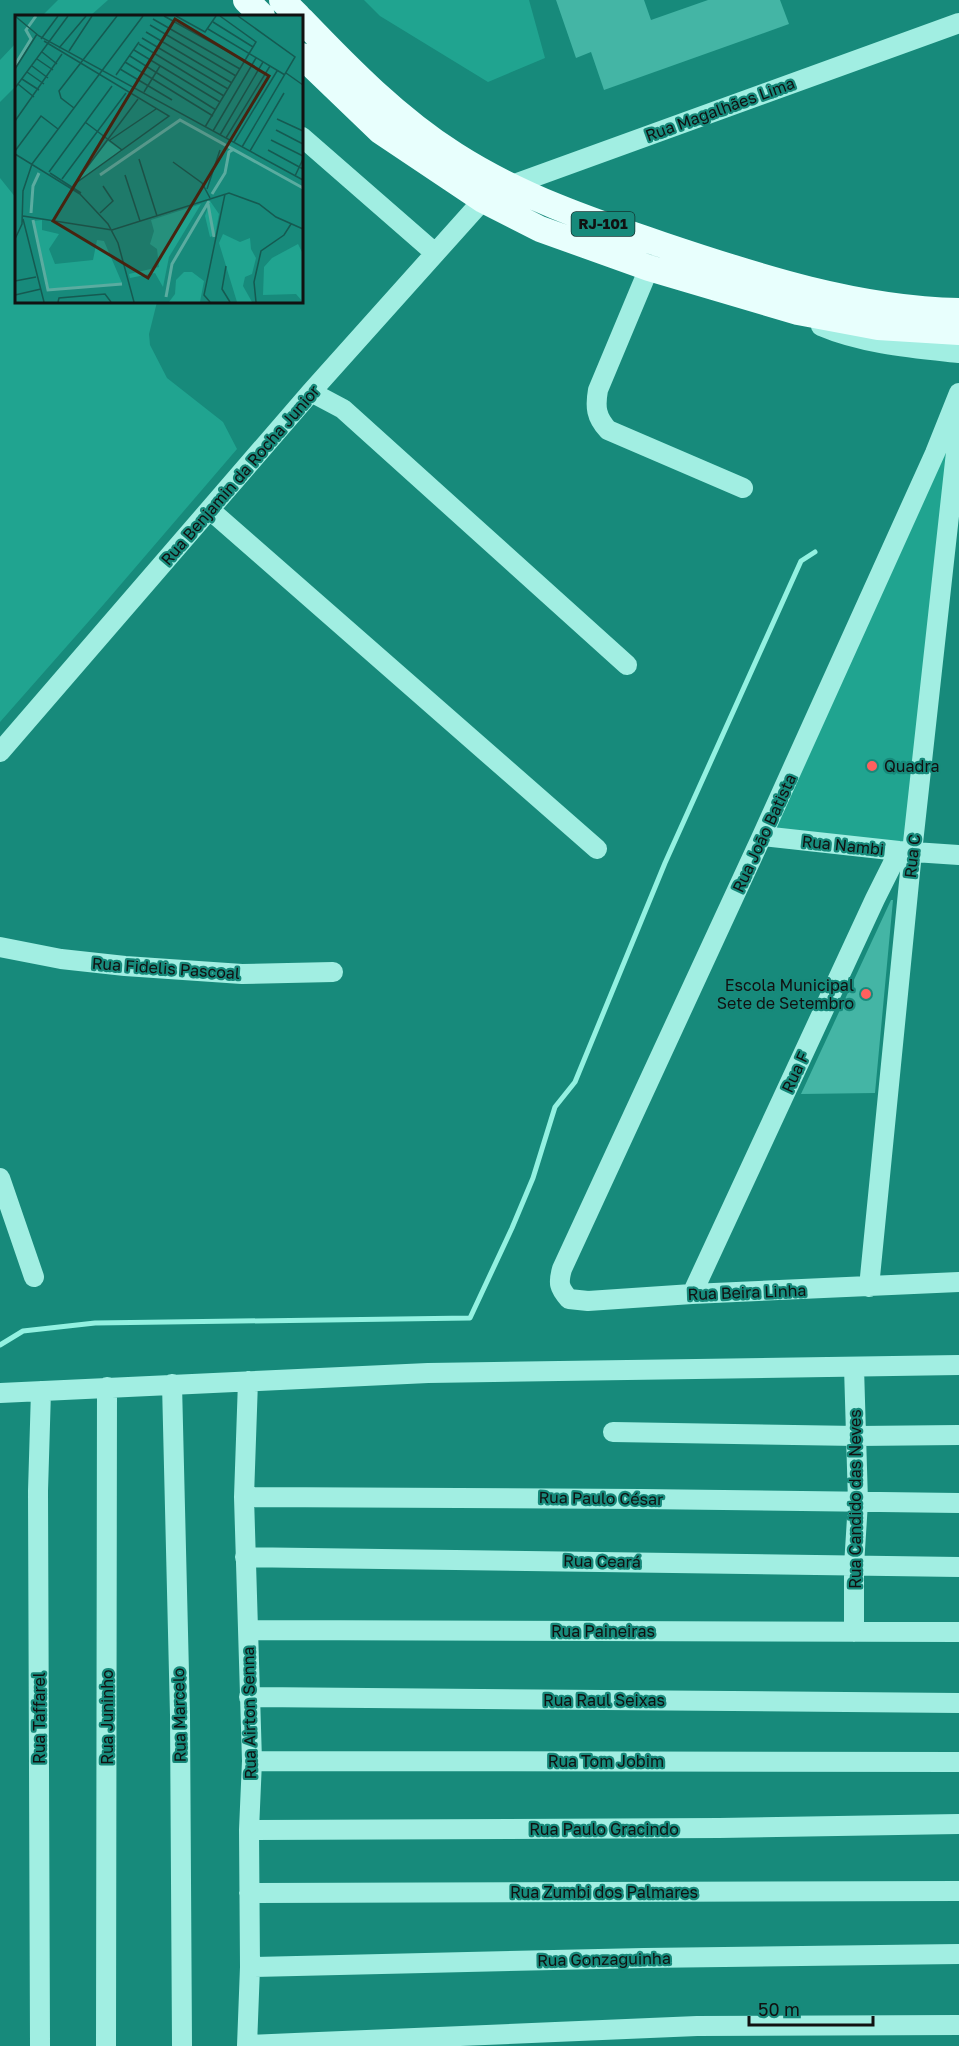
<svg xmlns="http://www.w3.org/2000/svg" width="959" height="2046" viewBox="0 0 959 2046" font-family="'Golos Text',sans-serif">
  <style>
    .green { fill: #20a490 }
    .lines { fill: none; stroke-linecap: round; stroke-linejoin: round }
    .stream { stroke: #93f1e1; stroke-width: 5 }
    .building { fill: #44b5a5 }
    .minor { stroke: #a1eee2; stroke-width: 20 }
    .major { stroke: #e8fffd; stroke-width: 26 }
    .poi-dot { fill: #ff605e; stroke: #178a7b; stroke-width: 2 }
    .labels { text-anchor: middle; stroke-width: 4.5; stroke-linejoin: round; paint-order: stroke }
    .shield { fill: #178a7b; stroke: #133531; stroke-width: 1.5 }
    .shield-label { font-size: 15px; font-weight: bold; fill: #111 }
    .street-label { font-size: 16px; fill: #111; stroke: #178a7b }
    .poi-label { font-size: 16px; fill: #111; stroke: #178a7b; text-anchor: start }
    .inset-river { fill: none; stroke: #5aaca0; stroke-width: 3 }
    .inset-road { fill: none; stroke: #155a51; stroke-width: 1.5 }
    .view { fill: #472310; fill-opacity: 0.15; stroke: #472310; stroke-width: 3 }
    .inset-edge { fill: none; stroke: #111; stroke-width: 3 }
  </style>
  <rect width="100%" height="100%" fill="#178a7b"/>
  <path class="green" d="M58,0H108L90,16H42Z
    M364,0H529L545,58L488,82L380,16Z
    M16,43V86L0,102V60Z
    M0,178L16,198V302H157L149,334L150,345L167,378L223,422L237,449L104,604L0,722Z
    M959,412L908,847L764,833Z"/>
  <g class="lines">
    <path class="stream" d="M0,1345L23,1331L95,1323L470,1318L512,1228L533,1178L555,1107L575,1082L665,863L801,561L815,552"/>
  </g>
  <path class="building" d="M556,0H644L651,20L708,0H780L789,24L604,90L591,52L576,58Z
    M891,900H893L875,1093L801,1094Z"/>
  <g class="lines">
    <path class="minor" d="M302,137L435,253
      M649,268L598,390C595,407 596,417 608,430L743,488
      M821,326C863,344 913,348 959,353
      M311,392L343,409L627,665
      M959,393L935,453L762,836L562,1269C558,1283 559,1288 569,1299L588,1301L692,1294L959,1282
      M210,510L597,849
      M0,752L311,392L483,200L509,186L959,23
      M762,836L899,851L959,855
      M0,947L61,959L125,966L242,974L333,972
      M0,1178L34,1277
      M869,1287L912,852L959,425
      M692,1294L875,899L899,851
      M172,1384L180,1715L182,2046
      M0,1393L428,1373L959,1365
      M613,1432L857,1436L959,1435
      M244,1497L641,1499L959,1503
      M245,1557L959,1567
      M248,1630L959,1632
      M854,1632V1566L858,1502L854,1367
      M249,1697L959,1703
      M252,1761L959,1762
      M249,1830L719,1828L959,1824
      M249,1893L959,1891
      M250,1967L644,1958L959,1954
      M247,2045L697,2026L959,2025
      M40,2046L38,1491L41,1391
      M106,2046L107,1387
      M247,2046L250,1967L249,1830L252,1761L244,1497L248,1381"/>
    <path class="major" d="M246,0L262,16
      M282,0L298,16
      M302,20C349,69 397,118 455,155C519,196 591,221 663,245C758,277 858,309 959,311
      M302,56L380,131L483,200L540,229L649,268L798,312L878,327L959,332"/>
  </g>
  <g class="poi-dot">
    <circle cx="872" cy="766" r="6"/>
    <circle cx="866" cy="994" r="6"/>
  </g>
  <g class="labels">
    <rect class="shield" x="571.5" y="212" width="63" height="24" rx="4.5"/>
    <g class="shield-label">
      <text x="603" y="229">RJ-101</text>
    </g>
    <g class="street-label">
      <text transform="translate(720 109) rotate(-20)" y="6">Rua Magalhães Lima</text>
      <text transform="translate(240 475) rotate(-49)" y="6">Rua Benjamin da Rocha Junior</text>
      <text transform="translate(764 833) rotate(-65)" y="6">Rua Joāo Batista</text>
      <text transform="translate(843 845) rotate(6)" y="6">Rua Nambi</text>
      <text transform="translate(912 856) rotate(-84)" y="6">Rua C</text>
      <text transform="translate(166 968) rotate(4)" y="6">Rua Fidelis Pascoal</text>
      <text transform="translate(795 1072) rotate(-65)" y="6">Rua F</text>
      <text transform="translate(747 1292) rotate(-2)" y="6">Rua Beira Linha</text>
      <text transform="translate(601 1498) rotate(1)" y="6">Rua Paulo César</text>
      <text transform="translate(855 1499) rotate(-90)" y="6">Rua Candido das Neves</text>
      <text transform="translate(602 1561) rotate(1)" y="6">Rua Ceará</text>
      <text x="603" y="1637">Rua Paineiras</text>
      <text x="604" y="1706">Rua Raul Seixas</text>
      <text transform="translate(249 1713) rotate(-91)" y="6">Rua Airton Senna</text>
      <text transform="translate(179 1715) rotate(-91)" y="6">Rua Marcelo</text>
      <text transform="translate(107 1717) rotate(-90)" y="6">Rua Juninho</text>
      <text transform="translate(39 1718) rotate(-90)" y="6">Rua Taffarel</text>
      <text x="606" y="1767">Rua Tom Jobim</text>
      <text x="604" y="1835">Rua Paulo Gracindo</text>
      <text x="604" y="1898">Rua Zumbi dos Palmares</text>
      <text transform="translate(604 1959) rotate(-1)" y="6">Rua Gonzaguinha</text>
    </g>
    <g class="poi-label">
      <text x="884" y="772">Quadra</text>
      <text x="854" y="991" text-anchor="end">Escola Municipal<tspan x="854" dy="18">Sete de Setembro</tspan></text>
    </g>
  </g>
  <g transform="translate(15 15)">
    <rect width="288" height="288" fill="#178a7b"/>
    <path d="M93,126L107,136L62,166ZM195,186L204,199L200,220L195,222L190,201ZM186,189L154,242L148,272L140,258L115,263L114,259L144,252L142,234L135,229L139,216L136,205ZM27,205V215L44,219L34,234L40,249L78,245L82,225L89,226L107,268L34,274L18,206ZM208,219L225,227L235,223L236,234L241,243L237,259L230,262L228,271L237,287H222L204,228ZM283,229L288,239V287L281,279L248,280L249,252L257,243ZM169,257H177L189,266L185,287H154L160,279L161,265Z" fill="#20a490"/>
    <path class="inset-river" d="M0,50L16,24L11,15L21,1M85,160L165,105L288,173M197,179L210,158L214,137L219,134M193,189L199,222M16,198L18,171L24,158M18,205L33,275L107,269M151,282L157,249L194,186"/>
    <path class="inset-road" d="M0,1L24,21L288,165M149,1L230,46M161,1L190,17L201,1M223,1L280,42L227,132M138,4L225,54M198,7L238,32M135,10L221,61M193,14L270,60M131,17L217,68M127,23L213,74M26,24L43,1M29,26L154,101L61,168M124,29L209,81M44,33L71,1M119,35L205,87M54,36L77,1M27,37L42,49M115,41L201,95M22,44L38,55M110,47L198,101M17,51L33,63M0,54L22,19M105,54L157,85M12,57L29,69M271,58L288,70M101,60L124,27M7,64L24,75M3,69L19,82M0,73L53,1M129,77L145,51M59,93L46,83L44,76L102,1M262,104L288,116M0,106L47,39M70,107L107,135M190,112L241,27L205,1M261,115L288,129M198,116L241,43M205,120L248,47M211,123L255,51M95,125L141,94M256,125L288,141M219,127L262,56M253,135L288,154M0,136L26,101L43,114M235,136L269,78M0,139L65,179L93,209L103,228L119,287M124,144L142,201M158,147L187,168L195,183M17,149L128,1M34,157L97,71M35,158L66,178M110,160L125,206M280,161L288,144M47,164L111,78M58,171L123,84M192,174L205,135M85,198L98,186L88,171M8,201L97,215L214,178L244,189L261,202L288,214M8,204L29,287M0,224L7,209L8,176L17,149M211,251L207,274L215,287M0,266L21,262M0,280L26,274M43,287L44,283L90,279L96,287M195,287L189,280L210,179M241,287L239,267L246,236L269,220L276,209"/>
    <path class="view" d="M160,4L254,61L133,263L38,206Z"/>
    <rect width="288" height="288" class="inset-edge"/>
  </g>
  <path d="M749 2016v9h124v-9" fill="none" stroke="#111111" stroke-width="3"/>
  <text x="758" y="2016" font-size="18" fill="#111111" stroke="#178a7b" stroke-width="4.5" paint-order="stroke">50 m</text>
</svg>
